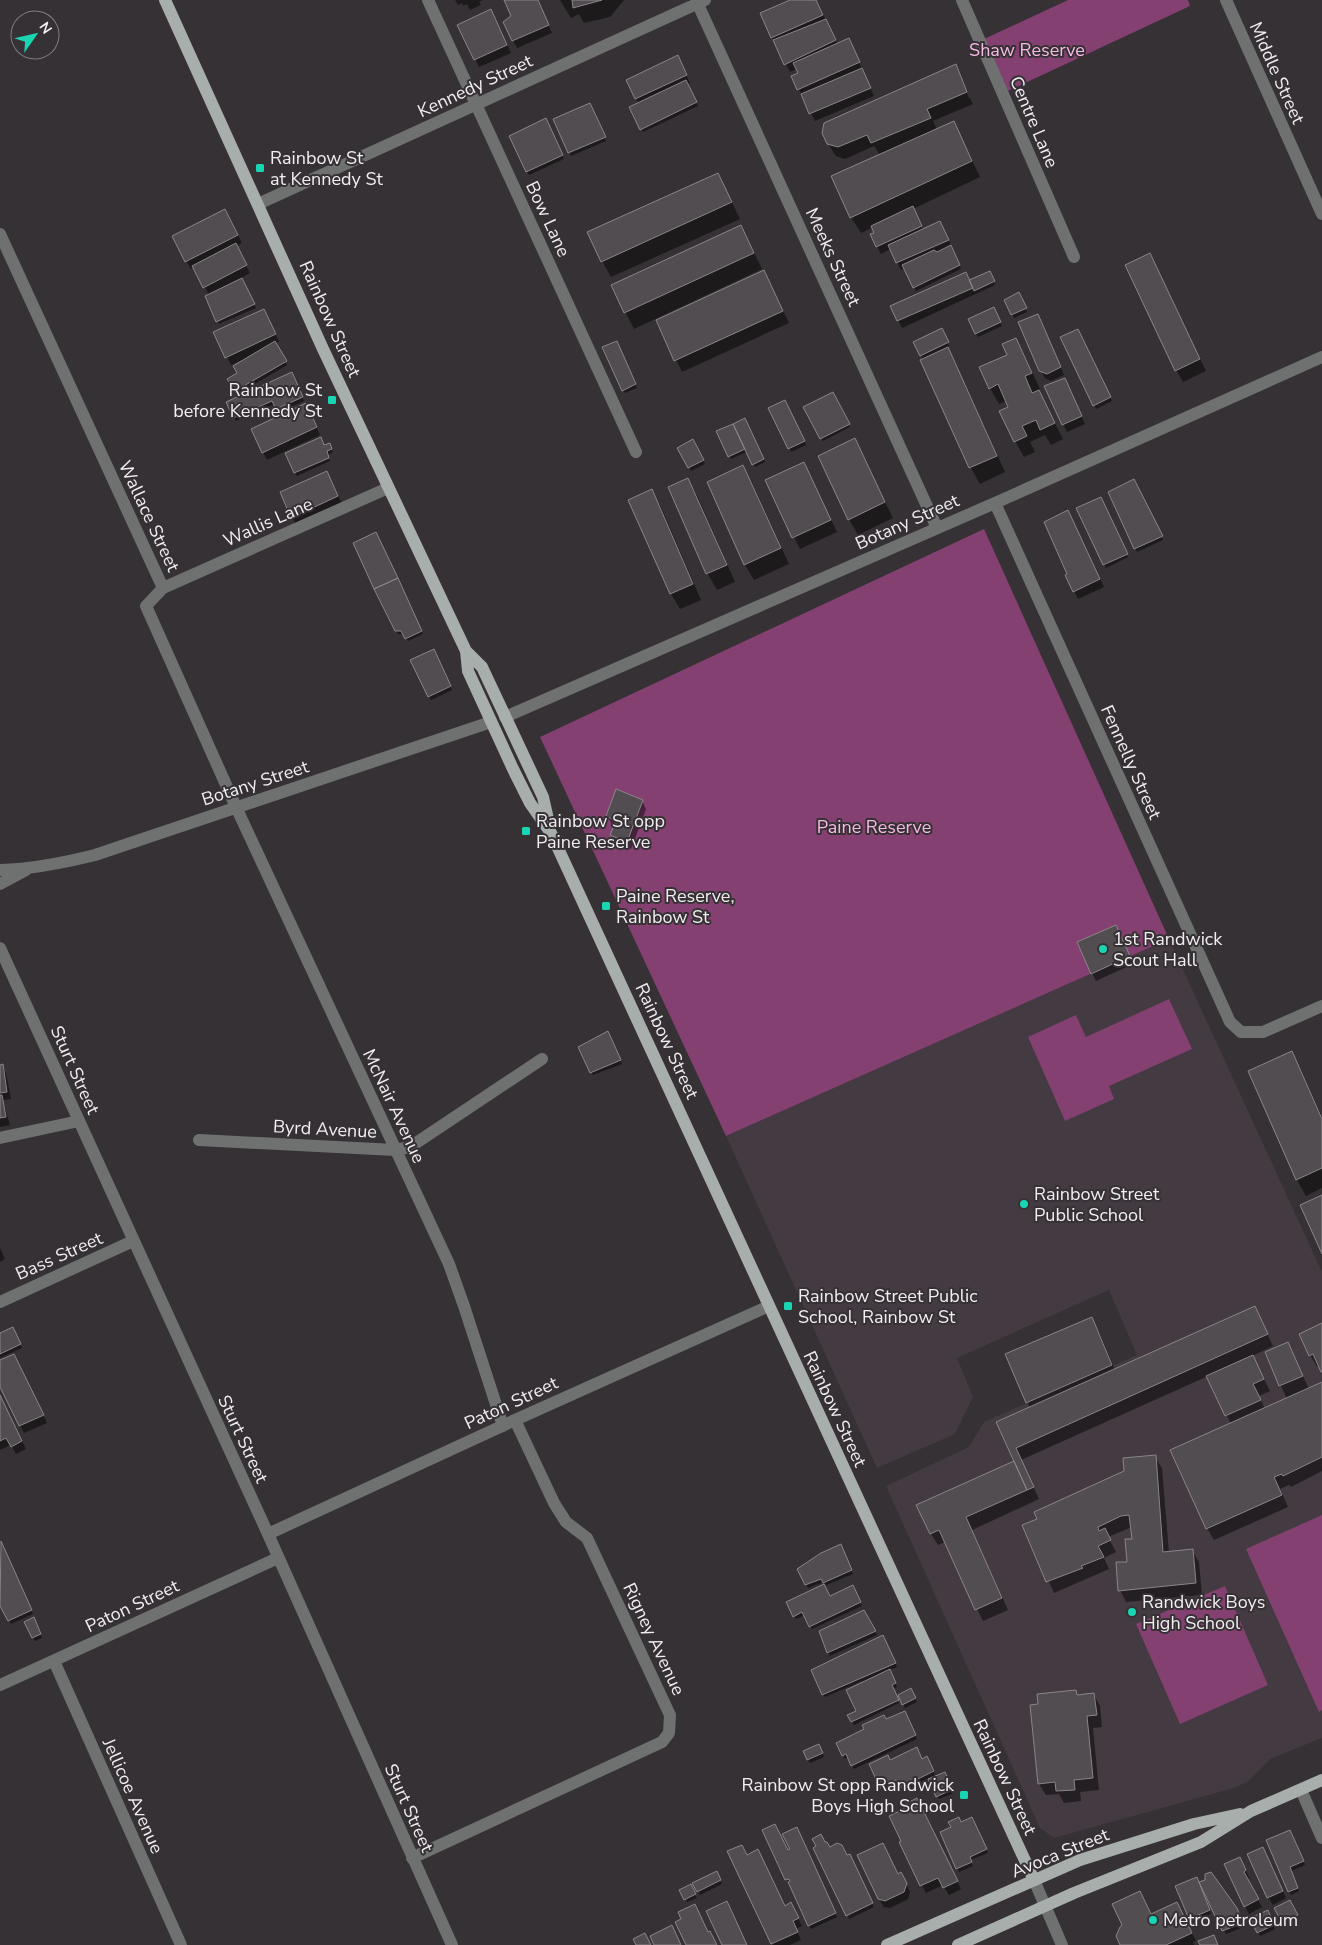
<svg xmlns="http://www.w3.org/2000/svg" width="1322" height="1945" viewBox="0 0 1322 1945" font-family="'Nunito Sans',sans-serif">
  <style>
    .built { fill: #443a41 }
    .green { fill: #834070 }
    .shadow { fill: #0007 }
    .building { fill: #524d50; stroke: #8b8589 }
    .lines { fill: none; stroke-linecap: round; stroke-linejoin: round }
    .minor { stroke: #6e7170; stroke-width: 12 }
    .major { stroke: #a8aeac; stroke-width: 12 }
    .poi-dot { fill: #19d5b2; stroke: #363134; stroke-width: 2 }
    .labels { text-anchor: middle; stroke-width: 4; stroke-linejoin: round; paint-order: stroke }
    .park-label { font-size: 18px; fill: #f8bae4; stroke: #363134 }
    .street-label { font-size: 18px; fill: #f1edf0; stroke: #363134 }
    .poi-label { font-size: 18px; fill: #f1edf0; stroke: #363134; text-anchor: start }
  </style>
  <rect width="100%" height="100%" fill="#363134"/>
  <path class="built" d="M1169,939L1322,1272V1738L1270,1759L1247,1782L1234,1788L1054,1838L1040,1828L886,1486L969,1447L984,1422L1137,1355L1109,1290L957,1358L973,1397L955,1434L877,1468L726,1136Z"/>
  <path class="green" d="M1068,0H1188L1190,6L1008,91L984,39Z
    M984,529L1169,939L726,1136L540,737Z
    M1169,999L1192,1049L1109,1086L1114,1099L1065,1121L1028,1037L1076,1015L1086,1037Z
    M1322,1515V1710L1319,1712L1246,1549Z
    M1225,1586L1268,1685L1180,1724L1136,1624Z"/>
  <path class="shadow" d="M455,0H483L479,2L481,5L470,10L467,4L463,6L462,3L458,5Z
    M505,0H538L552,33L517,48L505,23L513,17Z
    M560,0H624L610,17L584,23L579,14L571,18Z
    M793,0H816L838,45L849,40L874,96L815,121L793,77L799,74L797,69L790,72L772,37Z
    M495,19L511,53L479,67L459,26Z
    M681,65L690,83L688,84L698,106L643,132L631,108L639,104L636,98Z
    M955,66L961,77H960L969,98H970L973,104L933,121L937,130L953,122L980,177L913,209L923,230H944L961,269L916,291L905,268L901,270L891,249L881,254L877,246L875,233L873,227L861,233L851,217L880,155L874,146L845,159L836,156L828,144Z
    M592,108L606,141L571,156L555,120Z
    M547,123L564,159L529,175L527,172Z
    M718,174L740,219L611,277L602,261Z
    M229,218L242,243L236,246L250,273L241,278L256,308L219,324L209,295L194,267L191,269L186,261Z
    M741,226L762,269L634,329L612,286Z
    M1150,255L1206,371L1183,382L1176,370Z
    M764,272L789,323L682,372L657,321Z
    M991,276L995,285L902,328L892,307Z
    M1018,294L1027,312L1014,318L1006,300Z
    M995,312L1002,326L978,337L976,334Z
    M268,318L279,342L275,343L287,365L238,394L229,379L239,373L242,361V360L231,365L215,333Z
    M1041,323L1064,375L1051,381L1045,378L1040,370Z
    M942,330L949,346L946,347L956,365L1005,472L980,484L971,468L922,360L923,359L921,355Z
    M1079,333L1112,401L1096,409L1094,405Z
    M1015,340L1024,355L1040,389L1038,390L1063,439L1051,445L1045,435L1030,442L1035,452L1024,457L1015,441L1010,407L1007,400L999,404L990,388Z
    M618,346L637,388L625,393L623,390Z
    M294,377L304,401L279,412L275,404L236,421L227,402Z
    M1046,387H1068L1085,424L1067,432Z
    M832,393L850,427L823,441L805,407Z
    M784,401L806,445L791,452L770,408Z
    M310,412L320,435L267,460L263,452Z
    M747,423L765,462L755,467L747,452L731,459L729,456Z
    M854,440L893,518L858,535L849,519Z
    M693,441L705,464L691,471L679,448Z
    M331,448L333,452L328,455L330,461L297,476L287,454Z
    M804,464L837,532L800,549L767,481Z
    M743,467L752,483L789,564L754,580L745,565L708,483Z
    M331,480L342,504L296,525L292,517Z
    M688,480L697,495L735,582L717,590L708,574L669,488Z
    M1134,481L1163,540L1137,552L1135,548Z
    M652,491L661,507L701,600L680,609L671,594Z
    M1102,501L1128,557L1106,568L1078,509Z
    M1072,519L1104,587L1078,599L1074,591L1069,574Z
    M377,537L423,634L408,641L404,634H398L396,631Z
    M436,654L452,690L431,700L429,697Z
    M642,801L646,809L631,849L616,843L611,835L615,825L612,824L607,816Z
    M1119,934L1133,964L1096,981L1092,973Z
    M609,1036L622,1064L593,1075L591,1072Z
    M1291,1053L1300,1068L1322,1117V1188L1306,1196L1297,1180L1249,1072Z
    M0,1066H2L6,1073L11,1099L3,1100L10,1125L0,1127Z
    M0,1248L5,1259L0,1262Z
    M1255,1308L1273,1346L1252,1356L1270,1391L1259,1396L1265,1409L1287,1399L1266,1353L1288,1344L1309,1389L1322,1383V1471L1291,1487L1289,1485L1280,1489L1288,1507L1214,1540L1207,1528L1231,1424L1208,1376L1021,1460L1039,1499L972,1530L1008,1610L983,1621L945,1542L938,1545L931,1534L1016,1462L998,1422L1030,1408L1027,1402L1091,1319L1100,1334L1115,1370Z
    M1322,1325V1372L1319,1366L1317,1367L1310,1355Z
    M12,1329L22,1348L0,1358V1334Z
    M0,1362L18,1363L47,1423L24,1433L0,1384Z
    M0,1396L26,1449L16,1454L11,1445L0,1450Z
    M1155,1457L1162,1468L1169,1553L1192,1550L1199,1562L1202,1595L1126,1602L1120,1590L1133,1540L1132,1527L1108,1537L1116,1552L1104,1558L1109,1569L1054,1593L1024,1526Z
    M0,1544L33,1614L11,1624L0,1602Z
    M843,1549L853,1574L824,1586L830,1597L854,1590L862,1606L812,1629L805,1615L796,1619L787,1603L826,1585L824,1582L808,1588L799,1569Z
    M864,1611L877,1635L830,1656L824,1642Z
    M35,1622L42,1638L35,1641L33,1638Z
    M885,1640L897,1667L889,1670L897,1687L893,1689L899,1703L854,1725L849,1715L857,1712L864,1683L862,1681L825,1697L823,1694Z
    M911,1690L917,1702L905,1708L903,1704Z
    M1076,1691L1079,1696L1094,1695L1100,1706L1102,1727L1093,1728L1099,1790L1080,1792L1081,1801L1064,1803L1059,1794L1046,1795L1039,1784L1040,1705Z
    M906,1716L917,1739L854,1769L848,1757L845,1759L838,1743L886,1721Z
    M821,1749L824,1757L810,1763L808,1760Z
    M927,1758L935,1775L903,1791L899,1783L883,1791L870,1765L890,1762L922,1760Z
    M946,1777L954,1793L939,1799L937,1796Z
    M921,1807L961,1889L949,1895L943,1885L926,1893L901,1843Z
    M974,1822L988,1853L970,1860L973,1866L959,1872L941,1833Z
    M764,1831L787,1852L791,1850L798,1832L837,1917L811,1929Z
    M1290,1831L1305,1865L1291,1871L1299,1891L1291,1895L1289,1892Z
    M830,1848L851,1859L874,1907L849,1919Z
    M729,1852L747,1856L785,1907L795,1912L802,1926L796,1929L801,1940L790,1945H773Z
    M1266,1856L1286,1898L1273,1905L1268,1897Z
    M1244,1866L1249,1878L1247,1880L1262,1907L1249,1914L1245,1906Z
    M716,1873L722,1884L700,1895L694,1884Z
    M898,1875L905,1882L910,1892L908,1899L890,1908L884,1907L879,1899Z
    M1206,1881L1238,1913L1244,1927L1226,1934L1206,1893L1204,1894L1211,1914L1192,1922L1190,1918L1199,1883Z
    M690,1886L697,1898L687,1902L681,1890Z
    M1290,1901L1299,1919L1285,1926L1276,1908Z
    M1181,1911L1196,1941L1193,1942L1194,1945H1122L1151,1916Z
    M1269,1915L1275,1929L1260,1936L1252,1918Z"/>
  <path class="building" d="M504,0H538L549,25L512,41L503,22L511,16Z
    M572,0H602L573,8Z
    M790,0H816L823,15L771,38L760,13Z
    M491,9L507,45L474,60L457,25Z
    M826,19L836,40L784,65L773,40Z
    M849,38L860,62L797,90L791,76L798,73L793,63Z
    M678,55L687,75L635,99L626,80Z
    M956,64L967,92L927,109L931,118L871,143L867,135L838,147L827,144L822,133L824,123Z
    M862,68L871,88L809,114L801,94Z
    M686,80L697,102L640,130L629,107Z
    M590,103L606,137L568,153L553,119Z
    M546,118L563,155L526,172L509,136Z
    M954,121L972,161L850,218L831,176Z
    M718,173L732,202L601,262L587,232Z
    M913,206L922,226L876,247L870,234L874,233L871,226Z
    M225,209L238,235L185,262L172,236Z
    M940,221L949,240L896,263L888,245Z
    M741,225L754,253L624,313L611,285Z
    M236,243L247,265L203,288L192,266Z
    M951,245L960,265L913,288L902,265L934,250L937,252Z
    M1150,253L1200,359L1175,371L1125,265Z
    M764,270L783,311L674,361L656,320Z
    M990,271L995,281L974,291L969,280Z
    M966,272L973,288L897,321L890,306Z
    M242,278L255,304L216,322L205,296Z
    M1019,292L1027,308L1011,315L1004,300Z
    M994,307L1001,322L975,334L968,319Z
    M264,309L276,334L225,358L213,332Z
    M1038,314L1061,367L1047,374L1039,371L1018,322Z
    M942,328L949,342L920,356L913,342Z
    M1078,329L1111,397L1093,406L1060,337Z
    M1016,338L1032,373L1025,376L1032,393L1039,390L1055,423L1040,430L1036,420L1022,426L1027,436L1014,442L999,411L1008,407L998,384L989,389L979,367L1007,355L1002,344Z
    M275,341L287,361L235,391L227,379L237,373L233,366Z
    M617,341L636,384L622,391L602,347Z
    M948,347L997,456L969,468L920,360Z
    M292,372L303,397L276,409L272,401L233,418L226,402Z
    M1065,378L1082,416L1062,425L1044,386Z
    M833,392L850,424L820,439L803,407Z
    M785,400L805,441L788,449L768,408Z
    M306,403L317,427L262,453L251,429Z
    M745,418L764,459L752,465L733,424Z
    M733,424L745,449L728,457L716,431Z
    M321,437L324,445L330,443L332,449L327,451L329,458L294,473L285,453Z
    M855,438L885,502L848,520L818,456Z
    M693,439L704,460L688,468L677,448Z
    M804,462L831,520L792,538L765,480Z
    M743,465L781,548L744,565L707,482Z
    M327,471L338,496L291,518L280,492Z
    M688,478L727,565L706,574L668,487Z
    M1134,479L1163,536L1134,549L1108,492Z
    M652,489L693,584L670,594L628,500Z
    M1101,497L1128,554L1103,565L1076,508Z
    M1068,510L1100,579L1073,592L1065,575L1067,574L1044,522Z
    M376,532L398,578L374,589L353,543Z
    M398,578L422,631L405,639L401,631H395L374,589Z
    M434,649L451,686L428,697L410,660Z
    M616,789L643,800L627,842L610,835L616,821L606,816Z
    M1116,925L1130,956L1091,974L1077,942Z
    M608,1031L621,1060L590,1073L578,1047Z
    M1292,1051L1322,1119V1168L1296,1180L1248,1071Z
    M3,1064L7,1092L0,1093V1065Z
    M0,1095H2L6,1117L0,1118Z
    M1322,1195V1254L1300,1205Z
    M1255,1306L1268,1334L1016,1448L1034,1487L1027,1490L996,1422Z
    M1092,1317L1112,1365L1026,1403L1005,1354Z
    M1322,1323V1372H1321L1313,1354L1309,1356L1299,1334Z
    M13,1327L21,1344L0,1354V1333Z
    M1288,1342L1303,1376L1279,1386L1265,1352Z
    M14,1354L44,1415L19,1426L0,1387V1360Z
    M1253,1355L1264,1379L1253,1384L1261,1400L1225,1416L1206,1376Z
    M1322,1382V1457L1283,1476L1282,1474L1274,1477L1282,1495L1206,1529L1170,1450Z
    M0,1395L22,1441L11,1447L6,1438L0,1441Z
    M1156,1455L1163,1552L1193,1549L1196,1583L1118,1591L1116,1562H1127L1125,1539H1132L1129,1515L1121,1516L1098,1527L1099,1531L1105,1528L1111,1540L1098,1546L1104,1557L1081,1566L1083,1568L1046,1582L1022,1525L1037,1519L1034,1512L1124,1471L1123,1458Z
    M1014,1461L1027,1490L966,1517L1002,1598L975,1610L939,1530L930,1534L916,1505Z
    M1,1541L32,1610L8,1621L0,1606Z
    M841,1544L852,1570L823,1583L821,1579L805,1585L797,1569L821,1553Z
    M824,1584L830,1596L853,1585L861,1602L809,1627L802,1612L793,1617L786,1602Z
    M864,1610L876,1631L827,1653L819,1631Z
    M34,1617L41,1634L32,1638L24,1622Z
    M883,1635L896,1663L822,1695L811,1670Z
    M890,1669L896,1683L892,1685L899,1700L851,1722L847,1715L856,1711L846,1690Z
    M911,1688L916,1698L902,1705L898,1695Z
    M1076,1690L1077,1695L1094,1693L1097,1715L1087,1716L1093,1778L1074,1780L1075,1790L1056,1791L1055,1782L1038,1784L1030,1705L1038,1704L1037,1694Z
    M905,1711L916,1735L851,1766L846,1754L842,1756L836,1743L864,1729L862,1725L884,1715L886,1719Z
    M819,1744L823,1753L807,1760L803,1751Z
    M917,1747L922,1759L927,1756L934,1771L900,1788L896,1780L880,1788L869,1764L888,1755L890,1760Z
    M945,1772L953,1789L936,1797L928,1779Z
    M917,1798L958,1881L943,1888L938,1878L920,1886L899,1842L901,1841L889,1816L904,1809L903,1805Z
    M959,1817L961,1822L972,1817L987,1849L970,1857L972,1862L956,1869L940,1832L951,1827L948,1822Z
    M775,1824L788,1850L790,1849L782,1834L797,1827L836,1913L808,1926L788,1882L790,1881L789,1879L785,1880L762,1830Z
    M1290,1830L1304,1861L1290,1867L1298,1888L1288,1892L1266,1840Z
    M821,1834L825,1842H827L830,1847L837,1843L842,1845L847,1855L850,1854L873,1903L846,1916L813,1848L816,1846L812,1839Z
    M883,1843L898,1874L901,1872L907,1883L904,1892L885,1901L878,1899L857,1855Z
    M742,1845L747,1855L758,1849L785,1906L791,1902L799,1918L793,1921L798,1932L771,1944L727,1851Z
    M1263,1847L1283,1891L1267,1898L1247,1854Z
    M1240,1857L1246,1870L1244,1872L1259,1899L1244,1907L1224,1864Z
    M717,1871L721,1880L697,1892L692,1883Z
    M1211,1872L1237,1908L1243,1923L1222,1931L1199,1882L1205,1880V1874Z
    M1197,1877L1210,1910L1189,1919L1175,1886Z
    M691,1884L696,1894L684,1900L679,1890Z
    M1140,1891L1151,1914L1177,1902L1192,1933L1166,1945H1120L1116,1936L1120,1927L1122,1925L1112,1904Z
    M1290,1900L1298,1915L1282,1923L1274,1908Z
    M727,1901L747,1945H722L706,1911Z
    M695,1904L708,1932L710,1931L717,1945H686L675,1922L681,1919L678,1912Z
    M1268,1910L1274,1925L1257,1933L1250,1918Z
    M672,1925L681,1945H654L650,1936Z
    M645,1933L651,1945H636L633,1939Z
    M1214,1935L1218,1945H1200L1198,1941Z"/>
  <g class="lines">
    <path class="minor" d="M428,0L636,452
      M696,0L937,528
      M962,0L1074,257
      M1226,0L1322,214
      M258,204L705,0
      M0,234L163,588L146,606L236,807L449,1264L464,1306L503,1426
      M995,503L1230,1022L1241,1032H1263L1322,1006
      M163,588L388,488
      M505,717L995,503L1322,357
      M0,870C33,869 63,863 95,855L491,722
      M0,884L26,870
      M0,948L268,1534L452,1945
      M0,1138L79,1121
      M199,1140L395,1150L410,1147L542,1059
      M0,1302L133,1241
      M268,1534L515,1420L769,1306
      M54,1661L181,1945
      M0,1685L278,1558
      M1301,1790L1322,1838
      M412,1858L662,1742L669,1733L670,1715L587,1538L566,1522L554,1503L515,1420
      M1034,1880L1062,1945"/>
    <path class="major" d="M165,0L323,349L466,651L482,667L543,797L550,828
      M466,651L468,671L513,769L530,803L551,833L1034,1880
      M887,1945L1080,1860L1194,1824L1240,1814
      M958,1945L1074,1893L1201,1842L1251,1811L1322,1780"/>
  </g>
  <g class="poi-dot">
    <rect x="255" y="163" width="10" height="10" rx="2.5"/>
    <rect x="327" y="395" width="10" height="10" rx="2.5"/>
    <rect x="521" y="826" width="10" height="10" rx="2.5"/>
    <rect x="601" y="901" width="10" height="10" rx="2.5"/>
    <circle cx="1103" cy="949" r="5"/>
    <circle cx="1024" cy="1204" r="5"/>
    <rect x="783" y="1301" width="10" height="10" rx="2.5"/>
    <circle cx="1132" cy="1612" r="5"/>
    <rect x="959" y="1790" width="10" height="10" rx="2.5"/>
    <circle cx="1153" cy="1920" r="5"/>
  </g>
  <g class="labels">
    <g class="park-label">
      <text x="1027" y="56">Shaw Reserve</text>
      <text x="874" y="833">Paine Reserve</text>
    </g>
    <g class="street-label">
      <text transform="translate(1277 73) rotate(66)" y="6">Middle Street</text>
      <text transform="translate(475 86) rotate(-25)" y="6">Kennedy Street</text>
      <text transform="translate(1034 122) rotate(67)" y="6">Centre Lane</text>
      <text transform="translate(548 219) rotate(65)" y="6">Bow Lane</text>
      <text transform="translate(833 257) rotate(65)" y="6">Meeks Street</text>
      <text transform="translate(330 319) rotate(66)" y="6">Rainbow Street</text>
      <text transform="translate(149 516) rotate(65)" y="6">Wallace Street</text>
      <text transform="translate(268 522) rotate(-24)" y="6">Wallis Lane</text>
      <text transform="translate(907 522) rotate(-24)" y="6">Botany Street</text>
      <text transform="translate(1131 762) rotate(66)" y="6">Fennelly Street</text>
      <text transform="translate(255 783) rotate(-18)" y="6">Botany Street</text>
      <text transform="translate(667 1041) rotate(65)" y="6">Rainbow Street</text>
      <text transform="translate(75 1070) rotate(66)" y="6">Sturt Street</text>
      <text transform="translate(394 1106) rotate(65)" y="6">McNair Avenue</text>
      <text transform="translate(325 1129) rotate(3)" y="6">Byrd Avenue</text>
      <text transform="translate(59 1256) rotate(-24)" y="6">Bass Street</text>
      <text transform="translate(511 1403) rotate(-25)" y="6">Paton Street</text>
      <text transform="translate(835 1409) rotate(65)" y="6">Rainbow Street</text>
      <text transform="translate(243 1439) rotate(65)" y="6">Sturt Street</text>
      <text transform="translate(132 1606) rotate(-25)" y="6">Paton Street</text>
      <text transform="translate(654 1639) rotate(65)" y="6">Rigney Avenue</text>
      <text transform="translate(1005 1777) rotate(65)" y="6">Rainbow Street</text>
      <text transform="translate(133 1796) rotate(66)" y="6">Jellicoe Avenue</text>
      <text transform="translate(409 1808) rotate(66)" y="6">Sturt Street</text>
      <text transform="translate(1060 1853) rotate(-22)" y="6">Avoca Street</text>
    </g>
    <g class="poi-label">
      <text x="270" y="164">Rainbow St<tspan x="270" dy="21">at Kennedy St</tspan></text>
      <text x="322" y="396" text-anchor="end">Rainbow St<tspan x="322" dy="21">before Kennedy St</tspan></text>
      <text x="536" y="827">Rainbow St opp<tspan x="536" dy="21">Paine Reserve</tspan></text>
      <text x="616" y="902">Paine Reserve,<tspan x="616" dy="21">Rainbow St</tspan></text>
      <text x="1113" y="945">1st Randwick<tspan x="1113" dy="21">Scout Hall</tspan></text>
      <text x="1034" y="1200">Rainbow Street<tspan x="1034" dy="21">Public School</tspan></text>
      <text x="798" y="1302">Rainbow Street Public<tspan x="798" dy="21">School, Rainbow St</tspan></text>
      <text x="1142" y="1608">Randwick Boys<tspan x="1142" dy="21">High School</tspan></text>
      <text x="954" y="1791" text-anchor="end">Rainbow St opp Randwick<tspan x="954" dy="21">Boys High School</tspan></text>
      <text x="1163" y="1926">Metro petroleum</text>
    </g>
  </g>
  <g transform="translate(35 35) rotate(56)"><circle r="24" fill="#363134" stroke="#817c7f"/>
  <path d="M0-4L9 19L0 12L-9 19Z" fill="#19d5b2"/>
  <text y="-8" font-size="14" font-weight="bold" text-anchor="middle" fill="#f1edf0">N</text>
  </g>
</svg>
